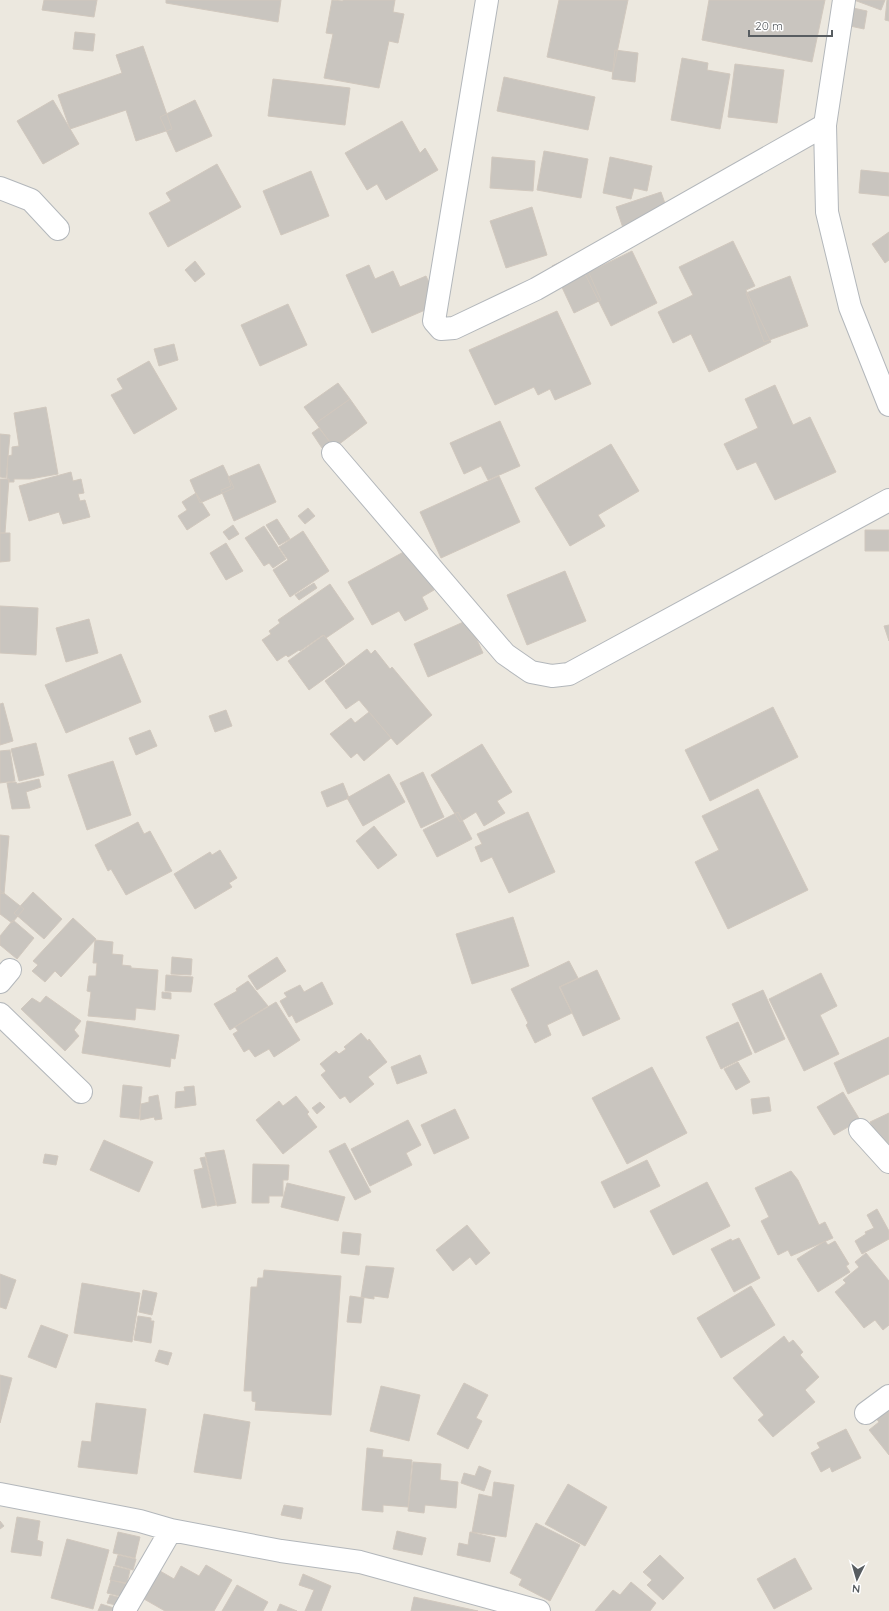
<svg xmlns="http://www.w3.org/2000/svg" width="889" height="1611" viewBox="0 0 889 1611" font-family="Quicksand,sans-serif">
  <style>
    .building { fill: #c9c5bf; stroke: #d1c8be }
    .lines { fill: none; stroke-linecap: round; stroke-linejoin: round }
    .minor-casing { stroke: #b3b7bb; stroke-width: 24 }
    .minor { stroke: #fff; stroke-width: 22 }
  </style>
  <rect width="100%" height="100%" fill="#ece8df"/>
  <path class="building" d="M44,0H97L94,17L42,10Z
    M166,0H281L278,22L166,3Z
    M332,0L343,1V0H395L393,12L404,14L398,43L389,41L379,88L324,78L333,34L326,33Z
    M559,0H628L613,72L547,57Z
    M709,0H825L812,62L702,40Z
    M854,0H885L881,10Z
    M887,0H889V21L885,20Z
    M853,8L867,11L864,29L850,26Z
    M75,32L95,34L93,51L73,49Z
    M143,46L172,129L136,141L126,110L70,129L58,95L122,73L116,55Z
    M615,50L638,53L635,82L612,79Z
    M682,58L708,63L707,70L730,74L720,129L671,120Z
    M735,64L784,70L777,123L728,117Z
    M504,77L595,97L588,130L497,111Z
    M273,79L350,88L345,125L268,116Z
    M53,100L79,144L43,164L17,121Z
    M195,100L212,136L176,152L160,117Z
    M402,121L420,153L425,148L438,170L386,200L377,184L367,190L345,153Z
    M544,151L588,159L581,198L537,190Z
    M492,157L535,161L533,191L490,188Z
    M610,157L652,166L647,191L634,188L631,199L603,193Z
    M217,164L241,207L168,247L149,213L171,201L166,193Z
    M861,170L889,173V196L859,193Z
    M311,171L329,216L281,235L263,191Z
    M661,192L668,212L623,228L616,207Z
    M532,207L547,255L506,268L490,221Z
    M889,232V260L885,263L872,244Z
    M733,241L755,286L746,290L771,342L709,372L691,334L673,343L658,312L693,295L679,267Z
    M632,251L657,303L611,326L585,274Z
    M580,253L601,300L574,313L552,266Z
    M195,261L205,274L195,282L185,270Z
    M369,265L375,279L393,271L400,287L426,276L439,304L372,333L346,275Z
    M790,276L808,326L764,342L746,293Z
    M288,304L307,345L260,366L241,325Z
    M557,311L591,384L555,400L550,389L538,395L534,387L495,405L469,350Z
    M174,344L178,360L159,366L154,349Z
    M149,361L177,409L134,434L111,395L123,389L117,379Z
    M338,383L350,399L316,423L304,407Z
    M775,385L793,425L810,417L836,472L775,500L756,462L737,470L724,444L758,428L745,399Z
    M350,399L367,423L334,448L316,423Z
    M46,407L58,474L30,479H14V482H9V479H7L8,456L12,455V447L19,446L14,413Z
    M500,421L520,466L488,480L481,466L464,474L450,443Z
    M319,428L330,442L322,448L312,433Z
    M0,434L10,435L6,478L0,477Z
    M611,444L639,491L598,515L605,526L570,546L535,488Z
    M259,464L276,502L234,521L221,490L231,486L228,477Z
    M223,465L234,488L200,503L190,480Z
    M71,472L73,481L81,479L84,493L78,494L80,501L85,500L90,517L63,524L59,512L29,521L19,486Z
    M499,476L520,522L441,558L420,512Z
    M0,479H9L5,533H0Z
    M196,493L210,515L187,530L178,516L187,510L182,502Z
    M308,508L315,516L305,524L298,516Z
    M277,519L290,539L279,545L266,525Z
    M233,525L239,534L229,540L223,532Z
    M264,526L286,559L273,568L269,563L264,566L245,538Z
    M865,530H889V551H865Z
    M303,531L329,571L290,597L273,570L288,560L279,547Z
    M0,533H10V561L0,562Z
    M226,543L243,571L226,580L210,553Z
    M411,548L434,590L422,597L428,609L405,621L399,611L372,625L348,582Z
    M565,571L586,621L527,645L507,595Z
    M314,583L317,588L299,600L295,595Z
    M330,584L354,619L326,638L323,635L300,651L299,650L288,657L286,655L277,661L262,640L271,634L269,631L280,623L278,620Z
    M0,606L38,608L36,655L0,653Z
    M89,619L98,653L66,662L56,628Z
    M468,620L483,653L428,677L414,644Z
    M889,625V641L884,626Z
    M324,635L345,664L309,690L288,661Z
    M367,649L371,654L375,650L390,669L392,667L432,715L397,745L359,700L346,709L325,681Z
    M121,654L141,702L66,733L45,685Z
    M3,703L13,741L0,745V704Z
    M773,707L798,757L710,801L685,750Z
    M226,710L232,726L215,732L209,716Z
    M369,712L391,738L364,761L357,753L351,758L330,734L351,718L355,723Z
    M150,730L157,746L136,755L129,738Z
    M36,743L44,775L19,781L11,749Z
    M482,744L512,792L497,801L505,813L484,826L476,812L460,822L431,775Z
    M10,750L15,781L0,783V751Z
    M113,761L131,815L87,830L68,775Z
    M423,772L444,817L421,828L400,783Z
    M389,774L405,802L363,826L347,798Z
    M39,779L41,787L26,792L30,808L12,809L7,783L16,782L17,784Z
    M343,783L349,798L327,807L321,792Z
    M758,789L808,890L728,929L695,862L719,850L702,816Z
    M458,812L472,839L437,857L423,830Z
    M528,812L555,872L509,893L492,857L481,862L475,847L482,844L477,834Z
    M138,822L144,834L150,831L172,871L126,895L111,869L108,871L95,845Z
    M374,826L397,855L378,869L356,841Z
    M0,835L9,836L4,894L0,893Z
    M220,850L237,878L229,883L232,887L195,909L174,874L210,852L212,855Z
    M0,890L24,909L12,923L0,914Z
    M33,892L62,919L44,939L14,913Z
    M513,917L529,966L472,984L456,934Z
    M73,918L96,939L61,977L55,971L45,982L32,971L38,965L33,961Z
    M13,920L34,938L17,959L0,945V936Z
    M95,940L113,942L112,954L123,955L122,965L131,966V968L158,970L155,1010L136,1008L135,1020L88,1016L91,992L87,991L89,976H96L97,963H93Z
    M172,957L192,959L191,975L171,974Z
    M277,957L286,971L257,990L248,976Z
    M569,961L578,978L559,987L572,1013L547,1025L551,1035L535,1043L526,1025L528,1023L511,989Z
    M597,970L620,1019L583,1036L560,987Z
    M821,973L837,1006L820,1015L839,1054L804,1071L769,999Z
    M166,975L193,977L191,992L165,991Z
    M248,981L268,1006L230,1030L214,1004L237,991L236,989Z
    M322,982L333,1004L296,1023L292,1015L289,1017L280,1001L287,997L284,993L300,985L304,992Z
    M763,990L785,1039L755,1053L732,1004Z
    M162,992L171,993V999L162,998Z
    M46,996L81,1021L74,1030L79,1036L65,1051L21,1009L32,998L40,1003Z
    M276,1002L300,1040L274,1057L269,1049L255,1057L249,1049L244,1052L233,1034L238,1031L235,1027Z
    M87,1021L179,1035L175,1059L171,1058L170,1067L82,1053Z
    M738,1022L752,1054L721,1069L706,1037Z
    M361,1033L368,1041L369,1039L387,1062L368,1077L374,1084L350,1103L345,1096L340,1099L321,1075L326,1071L320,1064L336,1051L339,1054L346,1049L344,1047Z
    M889,1037V1074L848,1094L834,1063Z
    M420,1055L427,1073L397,1084L391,1067Z
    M738,1062L750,1082L736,1090L724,1069Z
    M652,1067L687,1133L627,1164L592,1098Z
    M123,1085L142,1087L139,1119L120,1117Z
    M194,1086L196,1105L175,1108L176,1092L185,1091L184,1087Z
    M843,1092L860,1120L834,1135L817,1107Z
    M158,1095L162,1119L155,1120L154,1117L140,1120L141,1104L149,1102V1097Z
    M296,1096L309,1112L307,1114L317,1127L283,1154L256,1120L279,1101L283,1106Z
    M769,1097L771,1111L753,1114L751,1099Z
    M320,1102L325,1107L317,1114L312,1108Z
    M455,1109L469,1138L434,1154L421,1125Z
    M889,1113V1150L884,1140L879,1142L870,1122Z
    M408,1120L421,1145L406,1153L412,1165L370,1186L351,1149Z
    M104,1140L153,1162L139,1192L90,1170Z
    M345,1143L371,1192L355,1200L329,1151Z
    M224,1150L236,1203L217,1206L205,1153Z
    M45,1154L58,1156L56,1165L43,1163Z
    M205,1157L216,1205L202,1208L194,1170L203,1168L200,1158Z
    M647,1160L660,1186L614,1208L601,1182Z
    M253,1164L289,1165L288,1180H283V1196H269V1203H252Z
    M791,1171L798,1180L819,1225L825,1222L833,1238L791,1256L788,1250L778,1255L761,1221L769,1217L755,1188Z
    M707,1182L730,1226L673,1255L650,1211Z
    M287,1183L345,1197L338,1221L281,1207Z
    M877,1209L889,1231V1239L862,1254L855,1241L866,1234L865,1232L874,1228L867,1215Z
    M467,1225L490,1253L476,1265L470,1257L453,1271L436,1250Z
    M343,1232L361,1234L359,1255L341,1253Z
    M739,1238L760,1278L734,1292L711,1249L731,1239L732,1241Z
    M825,1241L828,1245L835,1241L849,1264L846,1266L850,1272L818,1292L797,1259Z
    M866,1253L889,1281V1325L883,1330L875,1320L864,1328L835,1292L846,1283L843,1280L859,1267L855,1262Z
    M366,1266L394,1268L388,1298L374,1296V1299L361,1297Z
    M264,1270L341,1276L331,1415L255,1410L256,1402L252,1401V1391H244L251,1287H257L258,1278H263Z
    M0,1274L16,1280L6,1309L0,1307Z
    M82,1283L140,1293L132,1342L74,1333Z
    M751,1286L775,1325L721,1358L697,1318Z
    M143,1290L157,1293L152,1315L139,1312Z
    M350,1296L364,1298L361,1323L347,1322Z
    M138,1316L151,1318V1321H154L151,1343L134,1340Z
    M41,1325L68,1335L56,1368L28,1357Z
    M784,1336L789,1343L793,1340L803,1352L800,1355L819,1377L805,1390L815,1402L773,1437L758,1420L764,1415L733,1378Z
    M159,1350L172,1353L168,1365L155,1361Z
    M0,1375L12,1378L0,1423Z
    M464,1383L488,1395L476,1418L482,1421L468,1449L437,1434Z
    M381,1386L420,1395L409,1441L370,1431Z
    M96,1403L146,1409L137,1474L78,1467L82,1441L91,1442Z
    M889,1406V1455L869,1430L879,1422L875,1417Z
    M204,1414L250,1422L241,1479L194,1472Z
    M846,1429L861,1458L832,1472L830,1467L821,1472L811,1453L820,1448L817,1443Z
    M367,1448L383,1450L382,1457L412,1460L408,1507L383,1505V1512L362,1510Z
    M413,1462L441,1464L440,1480L458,1482L456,1508L425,1505L424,1513L408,1511Z
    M479,1466L491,1471L484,1491L461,1483L464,1473L475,1476Z
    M494,1482L514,1485L506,1537L472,1532L479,1494L492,1497Z
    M568,1484L607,1507L585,1546L545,1524Z
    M284,1505L303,1508L301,1519L281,1515Z
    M17,1517L40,1521L37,1540L43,1542L41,1556L11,1552Z
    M0,1521L4,1526L0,1529Z
    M536,1523L580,1545L550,1601L519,1585L522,1579L510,1573Z
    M397,1531L426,1538L422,1555L393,1549Z
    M118,1532L140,1537L135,1558L113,1553Z
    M470,1532L495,1538L490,1562L457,1555L459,1543L468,1545Z
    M67,1539L109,1550L93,1609L51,1598Z
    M118,1555L136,1559L133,1570L115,1565Z
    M660,1555L684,1578L663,1600L647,1585L652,1580L643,1572Z
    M795,1558L812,1589L774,1609L757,1579Z
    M206,1565L232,1580L214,1611H165L144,1599L160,1571L174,1579L181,1566L199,1576Z
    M114,1566L130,1570L127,1583L110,1580Z
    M303,1574L331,1586L321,1611H305L314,1590L299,1585Z
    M111,1580L127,1584L123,1597L107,1593Z
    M631,1582L656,1603L650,1611H595L613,1590L620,1595Z
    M237,1585L268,1602L263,1611H222Z
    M110,1595L122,1598L120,1606L107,1603Z
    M414,1597L478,1611H411Z
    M101,1604L114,1608L113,1611H98Z
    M280,1604L297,1611H277Z"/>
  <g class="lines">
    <defs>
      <path id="minor" d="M487,0L434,321L441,329L454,328L536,289L825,125
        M844,0L825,125L827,212L850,307L889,405
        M0,188L31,200L58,229
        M333,453L505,654L531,672L552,676L569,674L889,500
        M0,982L10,970
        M0,1014L81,1092
        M860,1130L889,1162
        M866,1413L889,1396
        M0,1494L140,1521L171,1530L281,1551L360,1562L539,1611
        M124,1611L171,1530"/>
    </defs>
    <use href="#minor" class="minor-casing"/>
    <use href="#minor" class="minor"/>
  </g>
  <g transform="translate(857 1579) rotate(185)" stroke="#ffffff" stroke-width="3" paint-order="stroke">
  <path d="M0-3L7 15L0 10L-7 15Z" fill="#585d61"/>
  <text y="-6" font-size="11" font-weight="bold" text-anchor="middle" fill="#585d61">N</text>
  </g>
  <path d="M749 30v6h83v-6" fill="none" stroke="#585d61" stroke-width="2"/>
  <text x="755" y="30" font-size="12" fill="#585d61" stroke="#ffffff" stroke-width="3" paint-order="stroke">20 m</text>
</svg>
